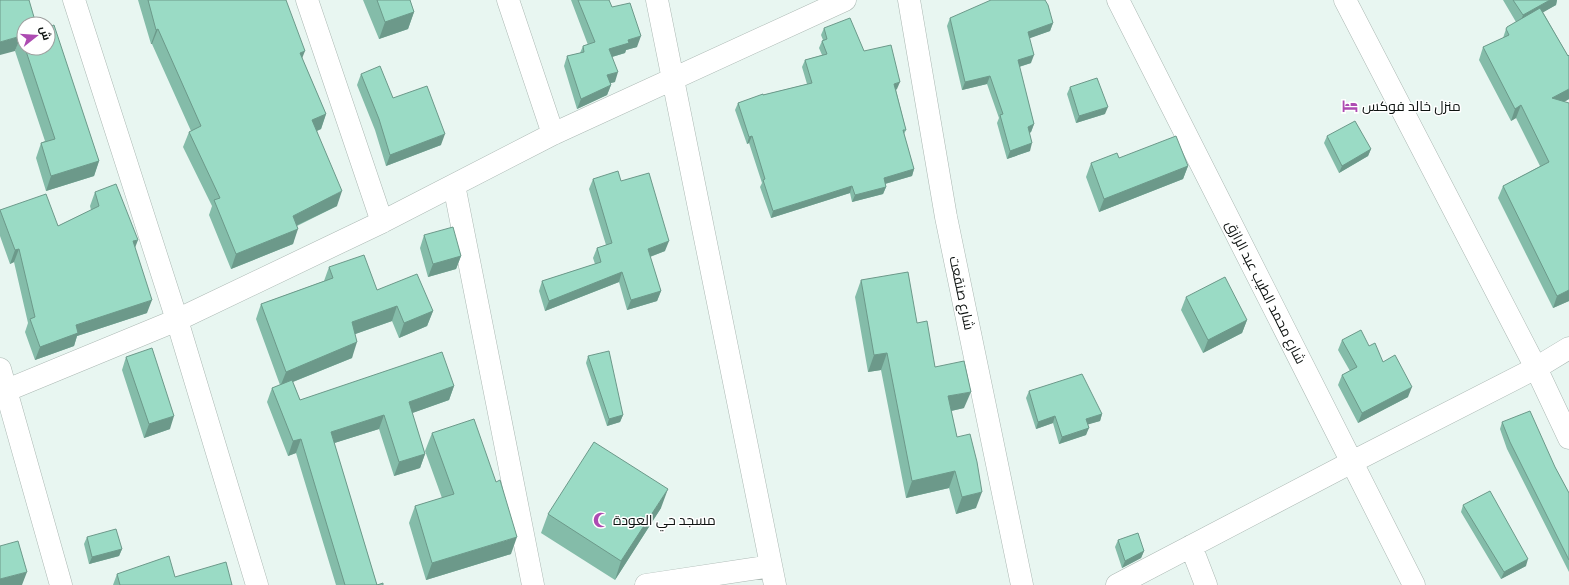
<svg xmlns="http://www.w3.org/2000/svg" width="1569" height="585" viewBox="0 0 1569 585" font-family="Signika,Cairo,sans-serif">
  <style>
    .lines { fill: none; stroke-linecap: round; stroke-linejoin: round }
    .minor-casing { stroke: #abb8b3; stroke-width: 23 }
    .minor { stroke: #fff; stroke-width: 22 }
    .wall { fill: #84bca9 }
    .shaded-wall { fill: #6c998a }
    .building { fill: #9adbc5; stroke: #6c998a }
    .labels { text-anchor: middle; stroke-width: 3; stroke-linejoin: round; paint-order: stroke }
    .poi-label { font-size: 14px; fill: #0d1210; stroke: #fff; text-anchor: start }
    .street-label { font-size: 14px; fill: #0d1210; stroke: #fff }
  </style>
  <rect width="100%" height="100%" fill="#e8f6f1"/>
  <g class="lines">
    <defs>
      <path id="minor" d="M74,0L177,320L257,585
        M307,0L382,222
        M508,0L553,134
        M657,0L775,585
        M909,0L946,217L1022,585
        M1118,0L1414,585
        M1345,0L1536,368L1569,438
        M454,185L533,585
        M0,369L61,585
        M0,393L177,320L382,222L553,134L845,0
        M1191,546L1206,585
        M646,585L771,566
        M1117,585L1352,462L1536,368L1569,348"/>
    </defs>
    <use href="#minor" class="minor-casing"/>
    <use href="#minor" class="minor"/>
  </g>
  <path class="wall" d="M138,0H286L302,58L326,114L321,129L317,131L337,206L297,226L293,244L231,269L209,215L212,206L183,147L189,132L191,131L152,44H151Z
    M363,0H410L414,12L408,29L379,39Z
    M571,0H609L612,7L637,47L626,50L625,53L612,57L615,82L610,83L611,85L607,95L577,109L564,66L567,56L580,53L583,46L588,45Z
    M1503,0H1557L1556,5L1543,12L1568,56L1569,55V99L1564,102L1569,103V301L1553,308L1498,198L1503,186L1540,166L1516,118L1511,121L1479,60L1483,47L1503,38L1506,29L1516,22Z
    M950,18L1053,23L1050,31L1029,38L1031,63L1019,67L1034,124L1031,132L1030,133V151L1007,159L997,123L999,118L987,84L962,90L947,26Z
    M24,24V48H48L99,161L94,176L46,191L36,158L41,143L45,141L15,51Z
    M824,28L864,51L897,89L896,90L906,130L904,134L914,169L912,176L885,184L886,187L883,194L852,202L850,193L771,218L760,187L762,183L749,143L747,144L735,110L738,103L763,95L807,84L802,67L805,60L822,55L819,48L822,41L823,40L821,35Z
    M361,74L393,98L441,145L386,166L375,130L357,85Z
    M1070,87L1105,114L1076,123L1067,94Z
    M1327,136L1371,149L1368,156L1339,173L1324,143Z
    M1119,158L1188,166L1183,179L1099,212L1086,177L1091,163Z
    M593,179L621,181L665,251L650,257L661,291L657,301L627,310L619,282L545,311L539,291L542,281L595,264L593,258L597,248L606,245L589,189Z
    M95,192L135,247L147,313L77,336L74,346L35,360L25,332L28,323L14,262L10,264L0,236V210L58,226L91,210L90,206Z
    M424,235L461,256L456,269L428,277L420,248Z
    M329,267L377,290L433,311L427,326L399,338L392,321L355,334L352,358L293,382L300,400L454,386L449,400L412,413L425,454L420,468L394,476L379,429L334,443L377,585H383H336L296,453L288,456L267,402L272,388L280,385L256,319L261,304L324,281Z
    M861,280L917,323L935,367L964,408L951,411L957,437L976,508L956,514L949,488L906,498L881,370L868,372L855,297Z
    M1186,297L1247,320L1242,333L1203,353L1181,310Z
    M1342,340L1369,346L1383,362L1408,397L1358,423L1338,385L1342,375L1350,371L1338,350Z
    M588,356L623,415L620,422L607,426L586,363Z
    M126,357L170,429L144,438L122,370Z
    M1029,391L1102,414L1100,421L1088,424L1086,435L1059,444L1053,423L1036,429L1026,398Z
    M1502,422L1555,467L1569,493V572L1507,449L1500,429Z
    M432,433L511,554L426,580L409,523L415,506L442,498L425,451Z
    M1463,505L1526,566L1501,579L1461,512Z
    M661,508L615,580L541,533L548,514Z
    M87,537L122,549L119,556L89,564L84,544Z
    M1118,540L1144,551L1141,558L1122,568L1115,547Z
    M117,574L175,577L232,585H113Z"/>
  <path class="shaded-wall" d="M1550,0H1557L1556,5L1519,26L1523,15Z
    M414,12L408,29L379,39L385,22Z
    M1053,23L1050,31L1025,40L1028,32Z
    M158,29L152,44H151L156,30Z
    M21,36L15,51L0,55V42Z
    M641,36L637,47L626,50L625,53L605,59L609,49L628,40Z
    M305,51L299,66L300,53Z
    M1034,55L1031,63L1015,68L1018,60Z
    M618,72L615,82L603,85L607,75Z
    M990,76L987,84L962,90L965,82Z
    M900,82L897,89L892,91L894,84Z
    M611,85L607,95L577,109L581,99Z
    M1569,89V99L1548,111L1552,98Z
    M1521,105L1516,118L1511,121L1515,109Z
    M1108,107L1105,114L1076,123L1079,116Z
    M326,114L321,129L307,135L312,120Z
    M1034,124L1031,132L1025,134L1028,127Z
    M445,134L441,145L386,166L390,155Z
    M752,136L749,143L747,144L749,137Z
    M1032,143L1030,151L1007,159L1010,151Z
    M1371,149L1368,156L1339,173L1342,166Z
    M99,161L94,176L46,191L51,176Z
    M1188,166L1183,179L1099,212L1104,199Z
    M914,169L912,176L881,185L884,178Z
    M852,186L850,193L771,218L773,211Z
    M886,187L883,194L852,202L855,195Z
    M342,191L337,206L287,230L293,216Z
    M298,229L293,244L231,269L236,254Z
    M138,240L133,253V241Z
    M669,241L665,251L644,259L648,249Z
    M19,249L14,262L10,264L15,250Z
    M461,256L456,269L428,277L433,264Z
    M622,272L619,282L545,311L549,301Z
    M1569,290V301L1553,308L1557,296Z
    M661,291L657,301L627,310L631,300Z
    M152,300L147,313L77,336L74,346L35,360L40,347L76,325Z
    M397,306L392,321L347,337L352,322Z
    M433,311L427,326L399,338L404,323Z
    M1247,320L1242,333L1203,353L1208,340Z
    M357,342L352,358L280,387L286,372Z
    M887,353L881,370L868,372L874,355Z
    M454,386L449,400L404,416L409,402Z
    M1412,387L1408,397L1358,423L1362,413Z
    M971,392L964,408L942,413L948,396Z
    M1102,414L1100,421L1083,426L1086,419Z
    M384,415L379,429L325,446L331,432Z
    M623,415L620,422L607,426L609,419Z
    M174,416L170,429L144,438L149,424Z
    M1055,416L1053,423L1036,429L1038,422Z
    M1089,428L1086,435L1059,444L1062,437Z
    M301,439L296,453L288,456L293,441Z
    M425,454L420,468L394,476L399,462Z
    M955,471L949,488L906,498L912,481Z
    M668,489L661,508L615,580L621,561Z
    M982,492L976,508L956,514L962,497Z
    M517,537L511,554L426,580L432,563Z
    M122,549L119,556L89,564L92,557Z
    M1144,551L1141,558L1122,568L1125,561Z
    M1528,559L1526,566L1501,579L1504,572Z
    M27,572L22,585H0V579Z"/>
  <path class="building" d="M0,0H29L36,24H24V46L21,36L0,42Z
    M148,0H286L305,51L300,53L326,114L312,120L342,191L293,216L298,229L236,254L214,200L220,198L189,132L201,126L158,29L156,30Z
    M377,0H410L414,12L385,22Z
    M578,0H609L612,7L630,3L641,36L628,40L629,43L609,49L618,72L607,75L611,85L581,99L567,56L584,52L583,46L595,42Z
    M991,0H1045L1048,5L1053,23L1028,32L1034,55L1018,60L1034,124L1028,127L1032,143L1010,151L1000,115L1003,114L990,76L965,82L950,18Z
    M1513,0H1550L1523,15Z
    M1540,8L1568,56L1569,55V89L1552,98L1569,103V290L1557,296L1503,186L1549,162L1521,105L1515,109L1483,47L1509,35L1506,29L1507,27Z
    M850,18L864,51L891,45L900,82L894,84L906,130H903L914,169L884,178L886,187L855,195L852,186L773,211L763,180L765,179L752,136L749,137L738,103L763,94V95L812,83L805,60L827,54L822,41L827,39L824,28Z
    M54,25L99,161L51,176L41,143L55,139L25,48H48V27Z
    M380,66L393,98L427,86L445,134L390,155L379,119L361,74Z
    M1097,78L1108,107L1079,116L1070,87Z
    M1355,121L1371,149L1342,166L1327,136Z
    M1176,136L1188,166L1104,199L1091,163L1117,153L1119,158Z
    M618,171L621,181L649,173L669,241L648,249L661,291L631,300L622,272L549,301L542,281L601,262L597,248L612,243L593,179Z
    M116,184L138,240L133,241L152,300L76,325L78,333L40,347L30,319L35,317L19,249L15,250L0,210L46,194L58,226L99,206L95,192Z
    M453,227L461,256L433,264L424,235Z
    M364,255L377,290L417,274L433,311L404,323L397,306L352,322L357,342L286,372L261,304L333,278L329,267Z
    M908,272L917,323L927,321L935,367L964,361L971,392L948,396L957,437L970,434L977,462L982,492L962,497L955,471L912,481L887,353L874,355L861,280Z
    M1225,277L1247,320L1208,340L1186,297Z
    M1361,330L1369,346L1375,343L1383,362L1395,355L1412,387L1362,413L1342,375L1357,367L1342,340Z
    M152,348L174,416L149,424L126,357Z
    M609,351L623,415L609,419L588,356Z
    M442,352L454,386L409,402L425,454L399,462L384,415L331,432L377,585L383,583V585H345L301,439L293,441L272,388L292,380L300,400Z
    M1082,374L1102,414L1086,419L1089,428L1062,437L1055,416L1038,422L1029,391Z
    M1530,411L1555,467L1569,493V560L1510,442L1502,422Z
    M474,419L496,482L500,480L517,537L432,563L415,506L454,494L432,433Z
    M594,442L668,489L621,561L548,514Z
    M1490,491L1528,559L1504,572L1463,505Z
    M116,529L122,549L92,557L87,537Z
    M1138,533L1144,551L1125,561L1118,540Z
    M18,541L27,572L0,579V546Z
    M169,556L175,577L226,562L232,585H120L117,574Z"/>
  <defs>
    <symbol id="hotel-bare" viewBox="-9 -9 18 18"><path d="M-6-4.5h1.5V1H6V5H4.5V3h-9V5H-6ZM-4 0a1.8 1.8 0 1 1 3.6 0ZM.5 0V-2.5h3Q6-2.5 6 0Z" fill="#ad4bb2" stroke="#fff" stroke-width="2.5" paint-order="stroke"/></symbol>
    <symbol id="mosque-bare" viewBox="-9 -9 18 18"><path d="M3.5-4.9A6 6 0 1 0 3.5 4.9A5 5 0 1 1 3.5-4.9Z" fill="#ad4bb2" stroke="#fff" stroke-width="2.5" paint-order="stroke"/></symbol>
  </defs>
  <g fill-rule="evenodd">
    <use href="#hotel-bare" x="1339" y="95" width="22" height="22"/>
    <use href="#mosque-bare" x="590" y="509" width="22" height="22"/>
  </g>
  <g class="labels">
    <g class="poi-label">
      <text x="1362" y="111">منزل خالد فوكس</text>
      <text x="613" y="525">مسجد حي العودة</text>
    </g>
    <g class="street-label">
      <text transform="translate(1266 292) rotate(63)" y="5">شارع محمد الطيب عبد الرازق</text>
      <text transform="translate(962 293) rotate(78)" y="5">شارع صنقعت</text>
    </g>
  </g>
  <g transform="translate(36 36) rotate(73)"><circle r="19" fill="#ffffff" stroke="#9ea09f"/>
  <path d="M0-3L7 15L0 10L-7 15Z" fill="#ad4bb2"/>
  <text y="-6" font-size="11" font-weight="bold" text-anchor="middle" fill="#0d1210">ش</text>
  </g>
</svg>
